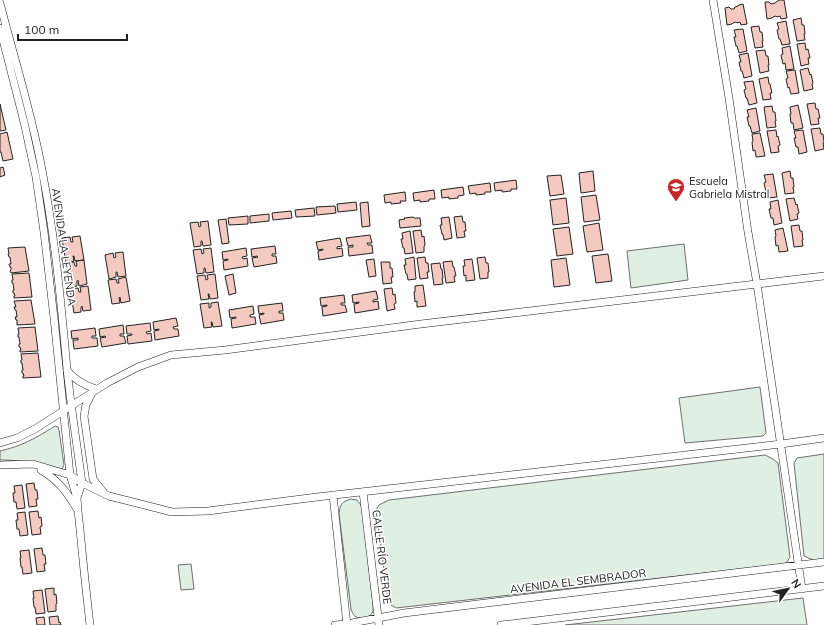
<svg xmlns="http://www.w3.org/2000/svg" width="824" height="625" viewBox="0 0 824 625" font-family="Mulish,sans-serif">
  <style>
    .green { fill: #e0efe3; stroke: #6f6f6f }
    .building { fill: #f3c9c0; stroke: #222 }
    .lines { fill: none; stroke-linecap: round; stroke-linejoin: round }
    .minor-casing { stroke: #222; stroke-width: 8 }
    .minor { stroke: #fff; stroke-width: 7 }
    .labels { text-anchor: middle; stroke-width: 3; stroke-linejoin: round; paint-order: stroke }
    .poi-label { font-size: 11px; fill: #222; stroke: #fff; text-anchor: start }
    .street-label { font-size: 11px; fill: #222; stroke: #fff }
  </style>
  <rect width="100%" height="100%" fill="#fff"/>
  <path class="green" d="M684,244L688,280L631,288L627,251Z
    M760,387L766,433L763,436L685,443L679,398Z
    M55,426L58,427L59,430L64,465L62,469C41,464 22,460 0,460V451C22,446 36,438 55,426Z
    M824,454V559L813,560L804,556L794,463L797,458Z
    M765,455L773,459L778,463L790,557L787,562L784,564L396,608L391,605L388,600L376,510L379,505L389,500Z
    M351,499L357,500L361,505L363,513L373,604C373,605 373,611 373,611C371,617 362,620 356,617C353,615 352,612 351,609L339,514C340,505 341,502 351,499Z
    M191,564L194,589L181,590L178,565Z
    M803,598L807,625H565Z"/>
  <path class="building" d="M779,0H784L787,18L781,19L780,16L777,17L776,16L773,17L772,18L767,19L765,2H769L771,4L775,3Z
    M743,4L747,24L741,25L740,22L737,23L736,22L733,23L732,24L727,25L725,8L729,7L731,9H734L735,7L738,6L739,5Z
    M801,18L802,25H804L805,34H804L805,40L797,41L793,20Z
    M786,21L790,44L782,45L780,39H779L777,30L779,29L777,23Z
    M759,26L760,32H762L763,41H762L763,47L755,48L751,27Z
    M743,29L747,51L739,53L737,46H736L734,37H736L734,30Z
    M805,43L806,50L808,49L810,58H808L809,64L801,66L797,44Z
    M790,46L794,69L786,70L785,63L783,64L781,55L783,54L782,48Z
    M765,50L766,56H768L769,65H768L769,71L760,73L756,51Z
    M748,53L752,76L744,78L742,71H741L739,62H741L739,55Z
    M808,68L810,75L811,74L813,83L812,84L813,89L804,91L800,70Z
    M795,70L799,93L791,94L789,87L788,88L786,79L788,78L786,71Z
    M768,77L769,84H770L772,93H770L771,99L763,100L759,79Z
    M753,81L757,103L749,105L747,98H746L744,90L746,89L744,82Z
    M815,103L816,109H818L820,118H818L819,124L811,125L807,104Z
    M0,104L6,130L0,131Z
    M798,105L803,128L794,130L793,123H791L790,114H791L790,107Z
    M772,106L773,112H775L776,121H775L776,127L767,128L764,107Z
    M756,108L760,131L752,133L750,126H749L747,117H749L747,110Z
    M820,128L821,134H823L824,142V143H823L824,149L815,151L811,129Z
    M776,130L777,137L778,136L780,145L778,146L779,152L771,153L767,131Z
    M803,130L807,152L799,154L798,147H796L794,138H796L794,131Z
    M7,132L13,159L3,161L1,152H0V134Z
    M760,133L765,156L756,157L755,150L753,151L752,142L753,141L752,134Z
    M3,167L5,175L0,177V168Z
    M593,171L595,191L581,193L579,173Z
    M790,171L791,178H793L794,187H793L794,193L785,194L782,173Z
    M773,174L777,197L769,198L767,191L766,192L764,183L766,182L764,175Z
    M561,175L564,194L550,196L547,176Z
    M516,180L517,189H511V191L502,192V190L495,191L494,183Z
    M490,183L491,192H485V194L476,195V193L470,194L468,186Z
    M463,187L464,195L458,196V198L449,199V197L442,198L441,190Z
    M434,190L435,199H429V201L420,202V200L414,201L413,193Z
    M405,192L406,201H400L401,203L391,204V202L385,203L384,195Z
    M596,195L600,220L584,222L581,197Z
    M566,198L569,223L553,225L550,200Z
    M794,198L796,205L797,204L799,213L797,214L798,219L790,221L786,199Z
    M778,200L782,223L774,225L773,218H771L769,209H771L770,202Z
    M356,202L357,210L338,212L337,204Z
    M368,202L370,226L362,227L360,203Z
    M335,206L336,213L317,215L316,207Z
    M314,208L315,216L296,217L295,210Z
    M291,211L292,218L273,220L272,213Z
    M269,214V221L250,223V216Z
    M248,216V224L229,225L228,218Z
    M462,216L463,222H465L466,231H464L465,237L457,238L454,217Z
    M413,217L414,218H420L421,226L400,228L399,220L405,219L404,218Z
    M449,217L452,238L444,240L443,234H442L440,225H442L441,218Z
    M226,219L229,243L222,244L218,220Z
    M208,221L211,245L203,246L202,241H201V246L194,247L190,223L198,222L199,227L201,226L200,222Z
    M599,223L603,250L587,252L583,226Z
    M799,225L800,231H802L803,240H802L803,246L794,247L791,226Z
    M569,227L573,254L557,256L553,229Z
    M783,228L788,251L779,252L778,245L776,246L775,237L776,236L775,230Z
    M421,230L422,237L424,236L425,245L424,246V252L416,253L413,231Z
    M410,231L413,253L405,254L404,248H403L401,239H403L402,233Z
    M370,235L372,243H367L368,245H372L373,253L349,256L348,247H353V245L348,246L346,238Z
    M80,236L84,260L75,261L74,256H73L74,261L66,263L62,238L70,237L71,242H73L72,237Z
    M340,238L342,246L337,247V249L342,248L343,256L319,260L318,251L323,250V249L318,250L316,242Z
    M275,246L276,254H272V256H276L277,263L254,267L252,258L258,257L257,256L252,257L251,249Z
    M25,247L29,271L11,273L10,271L11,270V267H10L9,264H11L10,257H9L8,254H9L8,248Z
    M211,248L214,272L206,273L205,268H204V273L197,274L193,250L201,249L202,254L204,253L203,249Z
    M246,248L247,256L242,257L243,259L247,258L248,266L224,270L223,261L228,260V259L223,260L222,252Z
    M123,252L126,276L118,277L117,272H116V277L109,279L105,255L113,253L114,258L116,257L115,253Z
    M608,254L612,281L596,283L592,256Z
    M414,257L416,279L408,280L407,274H406L404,265H406L405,259Z
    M425,257L426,263H428L429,272H427L428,278L420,279L417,258Z
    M485,257L486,263H488L489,272H488V278L480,279L477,258Z
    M566,258L570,285L554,287L551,260Z
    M374,259L376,276L369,277L366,260Z
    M472,259L475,280L466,281V275L464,276L463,266H465L464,260Z
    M84,260L87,284L79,286L78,280L77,281V286L70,287L66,263L74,262L75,266H77L76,261Z
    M452,261L453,267H454L456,276H454L455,282L446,283L443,262Z
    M381,262H390V268H392L393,277H391L392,283L383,284Z
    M440,263L441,269H442L443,278H442L443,284L434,285L431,264Z
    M29,273L32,297L14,298V296H15L14,293H13V290H14L13,283H12V280H13L12,274Z
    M215,274L218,298L210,299L209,294H208L209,299L201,300L197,276L205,275L206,280L208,279L207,275Z
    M233,274L236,293L229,295L225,276Z
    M126,277L130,301L121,303L120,297L119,298L120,303L112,304L108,280L116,279L117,283H119L118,279Z
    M423,285L426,306L417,307V301L415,302L414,292H415V286Z
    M88,286L91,310L83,311L82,306L81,307V312L74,313L70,289L78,288L79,292H81L80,287Z
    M392,288L393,295L395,294L396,303L394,304L395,309L387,311L384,289Z
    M376,291L378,299L373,300V302L378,301L379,309L355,313L354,304L359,303V302L353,303L352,295Z
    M344,295L345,303H341V305H345L347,312L323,316L322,307L327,306V305L321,306L320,298Z
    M31,300L35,324L17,325V320H16L15,317H17L16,310H15L14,307H16L14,301Z
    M218,302L222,326L213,327L212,322H211L212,327L204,328L200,304L209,303V308L211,307V303Z
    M282,303L283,311H279V313H283L284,320L261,324L259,315L264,314V313L259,314L258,306Z
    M253,306L254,314L250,315V317H255L256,324L232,328L231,319L236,318V317L230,318L229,310Z
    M176,318L178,326L173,327L174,329H178L179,336L155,340L154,331L159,330V329L154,330L153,322Z
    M150,323L151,331L146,332L147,334L151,333L152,341L128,344L127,336L132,335V334H127L126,326Z
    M123,325L124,334H120V336H124L126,343L102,347L100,338L106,337L105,336L100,337L99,329Z
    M35,327L38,351L20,352V350H21L20,347H19V344H20L19,337H18V334H19L18,328Z
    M95,328L96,336H92V338H97L98,346L74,349L73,340H78V338L72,339L71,331Z
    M38,353L41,377L23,378V376H24L23,373H22V370H23L22,363H21V360H22L21,354Z
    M34,483L35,490H37L38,499H36L37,506L29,507L26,484Z
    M22,485L25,508L17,509L16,502H14L13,493H15L14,486Z
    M38,511L39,518L41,517L42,526L40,527L41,534L32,535L29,512Z
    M25,512L28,535L20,536L19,529H17L16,520H18L17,513Z
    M42,548L43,555H45L46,564H44L45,571L37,572L34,549Z
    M29,550L32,573L23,574L22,567H21L20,558H21L20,551Z
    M54,588V595L56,594L57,603L56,604V611L48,612L45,589Z
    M42,590L45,613L36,614L35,607H34L33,598H34L33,591Z
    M58,616L59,623L60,622L61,625H50L49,617Z
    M44,617L45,625H37L36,618Z"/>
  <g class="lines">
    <defs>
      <path id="minor" d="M713,0L729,98L748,232L757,284L802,589
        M0,3C14,58 32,114 42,170C55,236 61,302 67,369C71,407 77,445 82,483L77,498
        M0,28L24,122L36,177L44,232L54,318L70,475L77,498L78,510L85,580L90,625
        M67,370C74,380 84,385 96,389
        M92,393L86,405L84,416L93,479L100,488L103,491
        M0,443L17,438L35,429L107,383L138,367L171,355L225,350L421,324L824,276
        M0,465L33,464L70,475L82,483L109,496L172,512L208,511L317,497L781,444L824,438
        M41,470C59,481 66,491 77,509
        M363,492L379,625
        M333,495L347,625
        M335,625L347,624L404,613L824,562
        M501,625L824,586"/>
    </defs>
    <use href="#minor" class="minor-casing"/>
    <use href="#minor" class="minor"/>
  </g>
  <defs>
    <symbol id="school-pin" viewBox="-11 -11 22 30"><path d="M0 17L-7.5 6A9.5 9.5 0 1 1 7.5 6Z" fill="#c62828" stroke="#fff"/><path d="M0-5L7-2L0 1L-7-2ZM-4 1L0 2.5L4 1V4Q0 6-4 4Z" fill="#fff"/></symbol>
  </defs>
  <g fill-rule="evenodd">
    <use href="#school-pin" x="666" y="177" width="20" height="27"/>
  </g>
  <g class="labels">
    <g class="poi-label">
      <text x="689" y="185">Escuela<tspan x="689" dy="13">Gabriela Mistral</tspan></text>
    </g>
    <g class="street-label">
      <text transform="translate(64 247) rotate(82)" y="4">AVENIDA LA LEYENDA</text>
      <text transform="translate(382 557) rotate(83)" y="4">CALLE RÍO VERDE</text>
      <text transform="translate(578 581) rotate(-7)" y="4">AVENIDA EL SEMBRADOR</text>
    </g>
  </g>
  <g transform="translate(788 589) rotate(57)" stroke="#ffffff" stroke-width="3" paint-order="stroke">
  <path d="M0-3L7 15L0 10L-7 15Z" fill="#222222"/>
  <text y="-6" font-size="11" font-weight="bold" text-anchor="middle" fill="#222222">N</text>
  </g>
  <path d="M18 34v6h109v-6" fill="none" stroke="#222222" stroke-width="2"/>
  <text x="24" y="34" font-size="12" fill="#222222" stroke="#ffffff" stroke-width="3" paint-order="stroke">100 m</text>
</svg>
